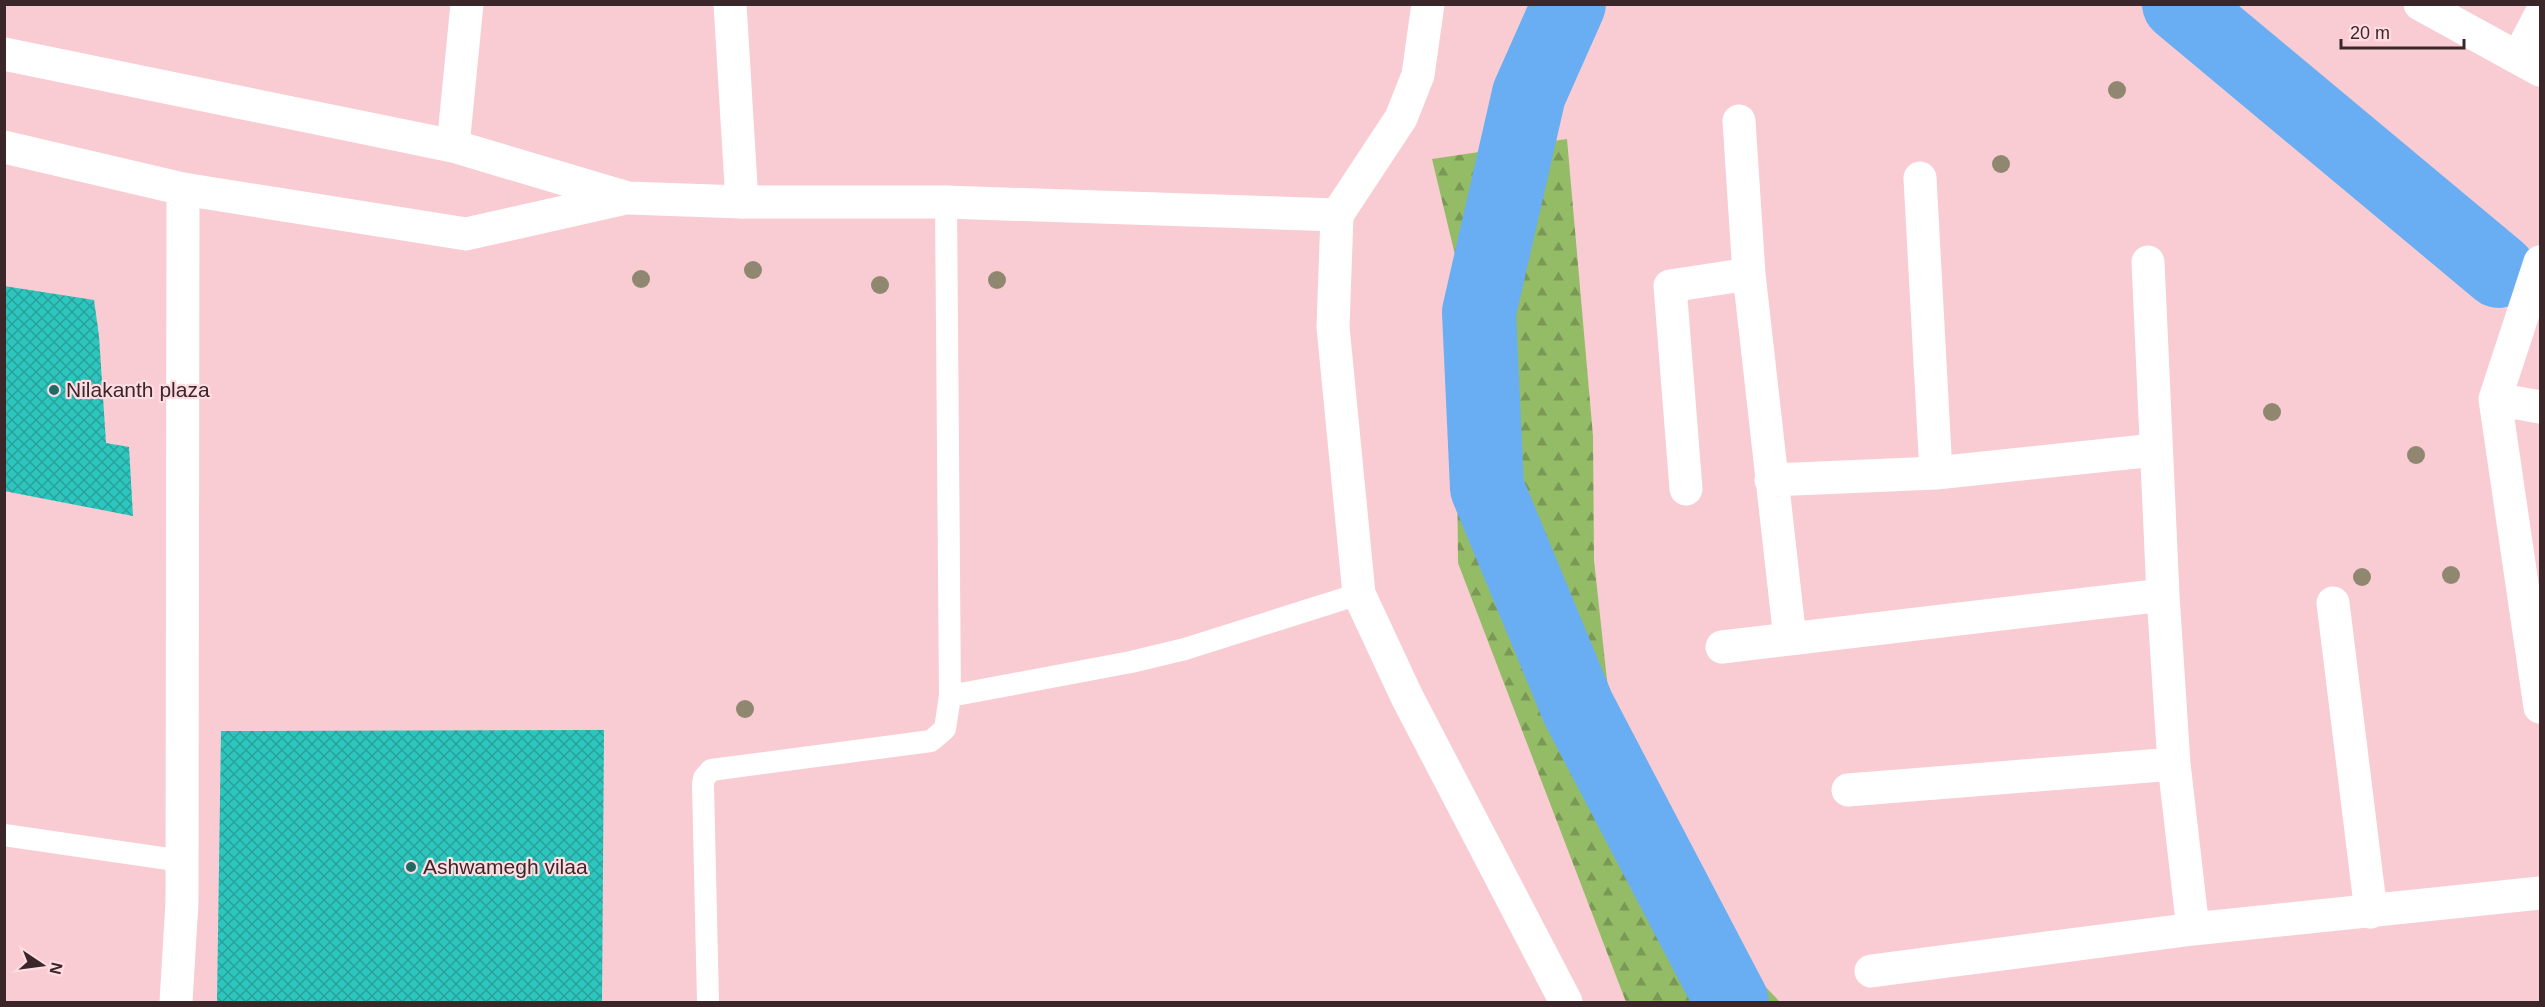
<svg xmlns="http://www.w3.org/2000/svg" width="2545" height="1007" viewBox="0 0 2545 1007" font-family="Helvetica,sans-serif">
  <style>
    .forest { fill: url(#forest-firs) }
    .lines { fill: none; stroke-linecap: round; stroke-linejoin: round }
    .river { stroke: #69aef2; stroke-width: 74 }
    .building { fill: url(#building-cross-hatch) }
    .service { stroke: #fff; stroke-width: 22 }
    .minor { stroke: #fff; stroke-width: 33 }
    .tertiary { stroke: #fff; stroke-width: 33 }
    .tree { fill: #908771 }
    .poi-dot { fill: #206b66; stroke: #fedce1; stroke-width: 2 }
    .labels { text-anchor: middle; stroke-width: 4.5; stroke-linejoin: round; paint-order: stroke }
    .poi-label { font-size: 21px; fill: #3b2629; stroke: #fedce1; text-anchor: start }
  </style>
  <defs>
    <pattern id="forest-firs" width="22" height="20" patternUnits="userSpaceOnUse" patternTransform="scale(1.5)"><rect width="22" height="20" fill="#94bc67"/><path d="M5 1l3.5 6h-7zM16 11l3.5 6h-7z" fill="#7a9955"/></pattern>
    <pattern id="building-cross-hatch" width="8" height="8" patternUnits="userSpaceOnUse" patternTransform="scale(1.5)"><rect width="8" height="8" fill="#2dc6be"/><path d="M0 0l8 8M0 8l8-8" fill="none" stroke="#28a19a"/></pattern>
  </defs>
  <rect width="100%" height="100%" fill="#f8ccd2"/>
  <path class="forest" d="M1567,139L1593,436L1594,560L1614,745L1687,852L1758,979L1780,1002H1626L1458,563L1455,255L1432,159Z"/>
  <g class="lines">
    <path class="river" d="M1569,4L1529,94L1479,312L1487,488L1578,708L1732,1002
      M2179,4L2499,271"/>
  </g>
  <path class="building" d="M4,286L94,300L99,336L106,443L129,447L133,516L4,491Z
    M604,730L602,1002H217L221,731Z"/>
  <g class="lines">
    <path class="service" d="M950,696L1131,662L1185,649L1359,594
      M4,835L182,861
      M708,1002L703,785L704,778L711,770L931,741L945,729L950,696L946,202"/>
    <path class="minor" d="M730,4L742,202
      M2420,4L2540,70
      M2518,58L2540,16
      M1739,121L1749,274L1790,639
      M453,146L467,4
      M1920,178L1936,473
      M1337,215L1401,118L1418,75L1428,4
      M2148,262L2163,595L2174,764L2193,929
      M1771,480L1936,473L2155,450
      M1686,489L1670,286L1749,274
      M2333,603L2371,912
      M1722,647L2163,595
      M1848,790L2174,764
      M1871,971L2193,929L2540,893"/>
    <path class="tertiary" d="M4,54L453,146L628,198L742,202H946L1337,215L1333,327L1359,594L1407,697L1566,1002
      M4,147L183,189L466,234L626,198
      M2540,262L2495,399L2540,707
      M2495,399L2540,407
      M176,1002L182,902L183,189"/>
  </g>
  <g class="tree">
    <circle cx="2117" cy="90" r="9"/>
    <circle cx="2001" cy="164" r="9"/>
    <circle cx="753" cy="270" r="9"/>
    <circle cx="641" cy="279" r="9"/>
    <circle cx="997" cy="280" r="9"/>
    <circle cx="880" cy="285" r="9"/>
    <circle cx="2272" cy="412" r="9"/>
    <circle cx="2416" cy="455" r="9"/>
    <circle cx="2451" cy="575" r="9"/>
    <circle cx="2362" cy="577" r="9"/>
    <circle cx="745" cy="709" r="9"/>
  </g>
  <g class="poi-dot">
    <circle cx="54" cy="390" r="6"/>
    <circle cx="411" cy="867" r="6"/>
  </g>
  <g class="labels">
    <g class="poi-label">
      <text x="66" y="397">Nilakanth plaza</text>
      <text x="423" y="874">Ashwamegh vilaa</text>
    </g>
  </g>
  <rect width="2545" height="1007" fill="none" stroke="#3b2629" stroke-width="12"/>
  <g transform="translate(42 965) rotate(103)" stroke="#fedce1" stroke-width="4.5" paint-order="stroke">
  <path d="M0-4.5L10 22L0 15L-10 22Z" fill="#3b2629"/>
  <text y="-9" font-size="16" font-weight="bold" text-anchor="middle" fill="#3b2629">N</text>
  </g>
  <path d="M2341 39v9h123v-9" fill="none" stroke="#3b2629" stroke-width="3"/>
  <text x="2350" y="39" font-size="18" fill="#3b2629" stroke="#fedce1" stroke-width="4.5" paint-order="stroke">20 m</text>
</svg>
